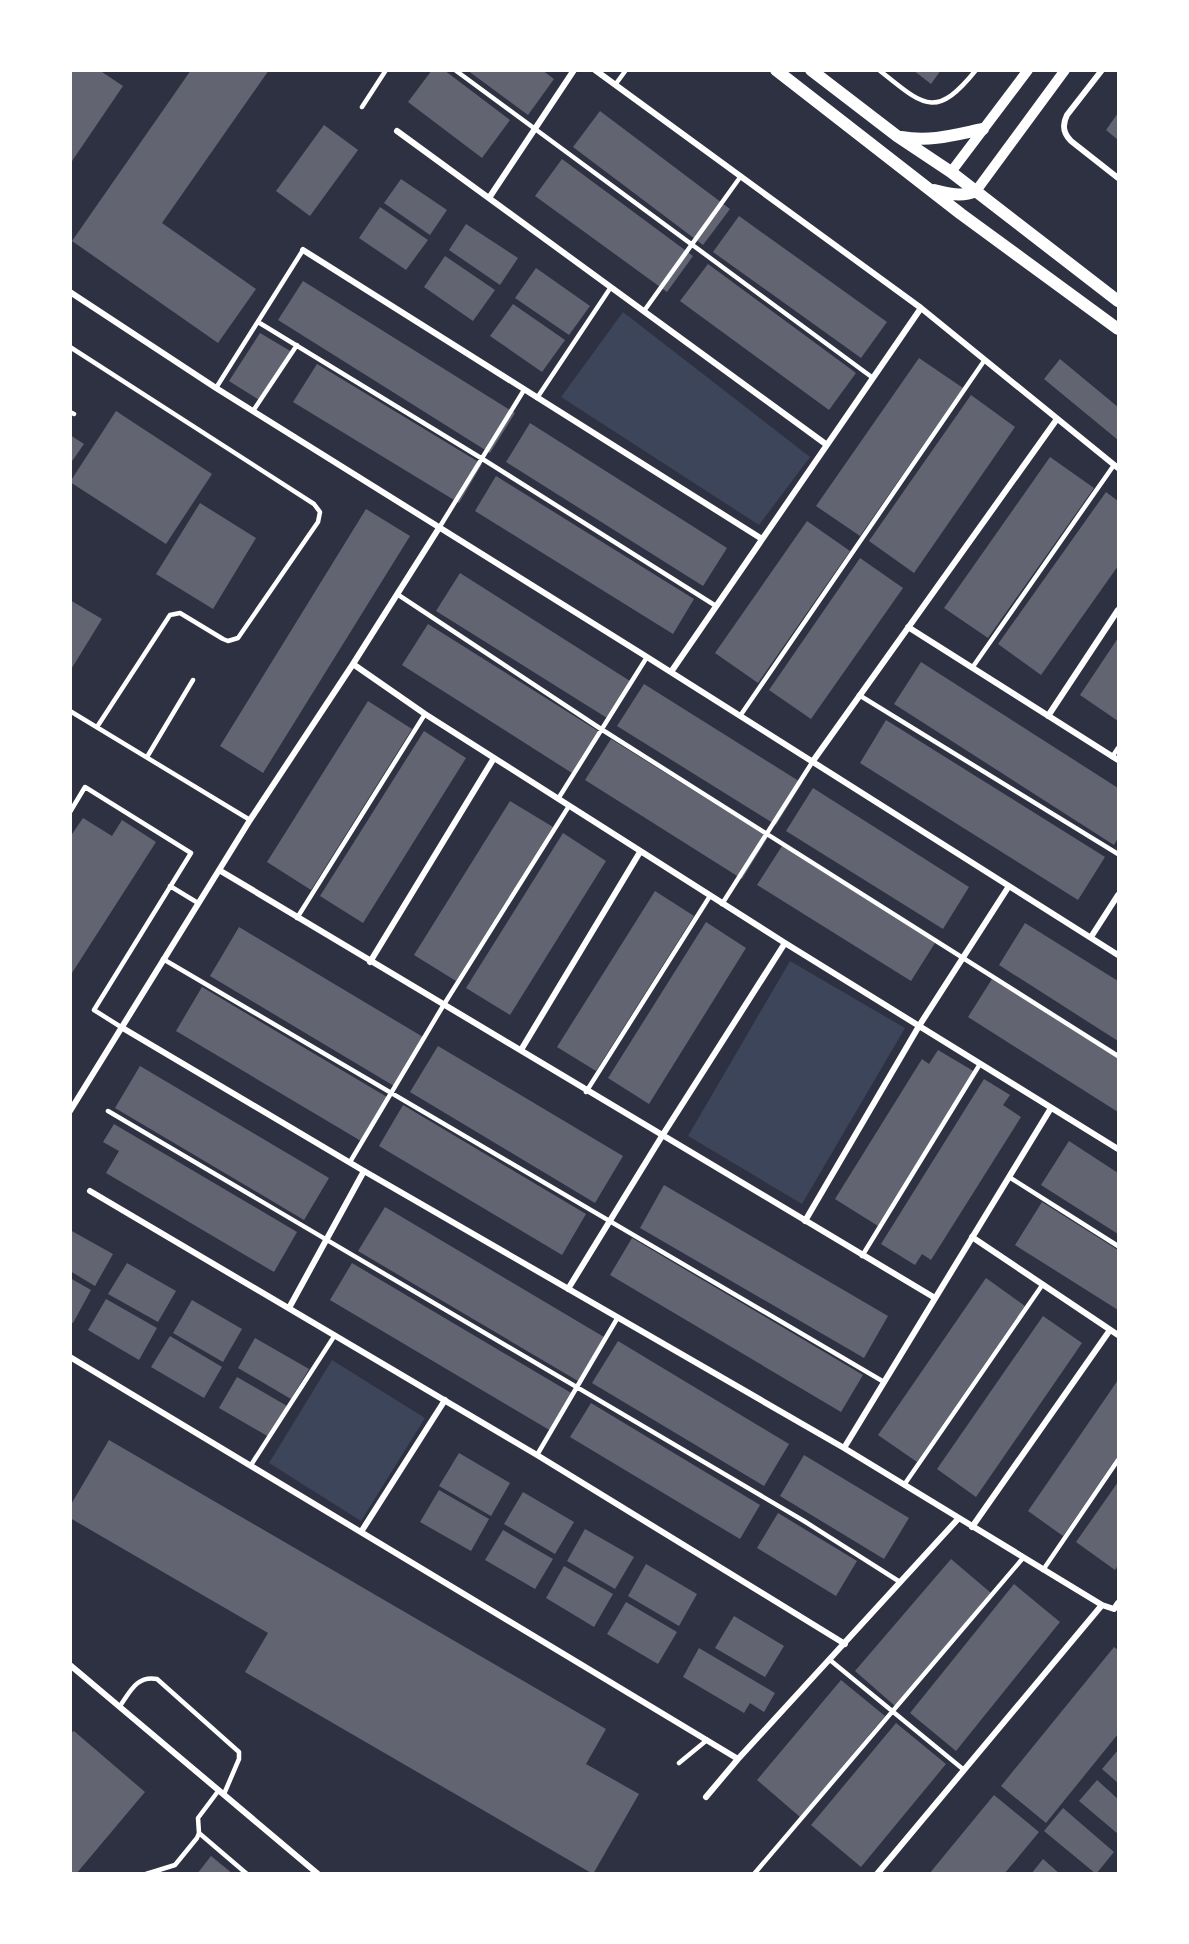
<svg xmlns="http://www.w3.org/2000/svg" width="1189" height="1944" viewBox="0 0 1189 1944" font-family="'Open Sans',sans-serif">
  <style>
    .green { fill: #3c4559 }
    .building { fill: #626471 }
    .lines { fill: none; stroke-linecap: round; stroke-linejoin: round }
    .service { stroke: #fff; stroke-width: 4.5 }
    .minor { stroke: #fff; stroke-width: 6 }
    .tertiary { stroke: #fff; stroke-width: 10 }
    .secondary { stroke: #fff; stroke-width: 12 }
  </style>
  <rect width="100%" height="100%" fill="#2d3142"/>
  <path class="green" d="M623,312L810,457L759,525L561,397Z
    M790,961L905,1028L802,1204L688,1136Z
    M332,1360L425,1418L361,1521L269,1463Z"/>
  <path class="building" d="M70,70H99L123,86L70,164Z
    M191,70H269L162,223L256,289L218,343L72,241Z
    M432,70H444L510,120L482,158L408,102Z
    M467,70H542L554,79L528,115Z
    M913,70H941L931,84Z
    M600,111L730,209L703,245L573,147Z
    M1118,113V140L1106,130Z
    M324,125L358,150L310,216L276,191Z
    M562,159L693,256L667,292L535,196Z
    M401,179L447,210L430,235L384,203Z
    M380,207L428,240L406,270L359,238Z
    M739,216L887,322L861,358L713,252Z
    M466,224L518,258L500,285L449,250Z
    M445,256L495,290L473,321L424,287Z
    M708,264L856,373L829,410L680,301Z
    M536,268L590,306L569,335L515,298Z
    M303,281L515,413L490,453L278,320Z
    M513,304L565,340L542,372L490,336Z
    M260,333L292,352L261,401L229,381Z
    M919,358L963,388L860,536L816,506Z
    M1060,359L1118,407V440L1044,379Z
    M317,364L482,464L459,503L293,402Z
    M971,395L1015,427L914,573L869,541Z
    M116,411L212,474L166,544L70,482Z
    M530,423L727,548L703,586L506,462Z
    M70,435L84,444L70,464Z
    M1050,457L1094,488L988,638L944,608Z
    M496,476L694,599L673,634L475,511Z
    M1106,492L1118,501V566L1041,675L998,644Z
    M200,503L256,538L213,609L156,574Z
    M366,509L410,536L263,773L220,746Z
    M807,521L850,551L758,683L715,653Z
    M860,558L903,588L811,719L769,690Z
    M460,573L630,681L607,718L436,611Z
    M70,600L102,619L70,671Z
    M428,624L598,731L572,773L402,665Z
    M1118,638V721L1080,695Z
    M921,662L1118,788V838L1114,845L894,704Z
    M644,684L802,783L776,825L617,726Z
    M368,701L412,729L311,890L267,862Z
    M886,720L1105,857L1078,900L860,763Z
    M424,731L466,758L363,923L320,896Z
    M611,739L768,837L742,879L585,780Z
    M813,788L969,887L943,929L786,831Z
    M510,801L553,827L456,981L414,955Z
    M83,818L112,836L122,820L156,842L70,976V837Z
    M563,833L606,861L510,1015L466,988Z
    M782,846L935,943L911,981L757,885Z
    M655,891L694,916L596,1071L557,1047Z
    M706,922L746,948L649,1104L608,1078Z
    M1025,923L1118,981V1041L999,965Z
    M239,927L423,1037L394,1086L210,976Z
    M992,979L1118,1058V1112L968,1017Z
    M202,987L387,1097L361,1141L176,1031Z
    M438,1046L623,1156L595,1203L410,1092Z
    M938,1050L975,1072L878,1226L835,1199L922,1059L929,1064Z
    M140,1066L329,1178L304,1220L115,1108Z
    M984,1079L1010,1095L1003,1105L1021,1117L931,1260L922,1254L915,1265L881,1244Z
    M403,1105L586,1214L562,1255L379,1146Z
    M114,1124L297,1232L274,1272L106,1173L119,1151L103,1142Z
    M1069,1141L1118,1173V1234L1041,1185Z
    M664,1185L888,1316L864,1358L640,1228Z
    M1042,1202L1118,1250V1310L1015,1245Z
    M385,1207L604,1337L578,1381L358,1251Z
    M70,1230L113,1254L95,1286L70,1271Z
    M632,1238L863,1375L841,1412L610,1275Z
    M127,1263L176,1291L158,1322L108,1294Z
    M352,1263L573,1394L551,1431L330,1300Z
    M70,1278L91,1290L73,1323L70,1322Z
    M986,1278L1025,1306L917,1462L878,1435Z
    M106,1299L157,1328L139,1360L88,1330Z
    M192,1300L242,1329L223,1362L173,1333Z
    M1043,1316L1082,1343L976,1497L937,1469Z
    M170,1336L222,1367L204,1398L151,1367Z
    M255,1338L309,1369L291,1399L238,1368Z
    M618,1341L789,1444L764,1486L592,1383Z
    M237,1377L287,1406L269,1437L219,1408Z
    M1118,1380V1456L1063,1536L1028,1511Z
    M591,1403L760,1505L740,1539L570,1437Z
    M109,1440L606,1729L586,1764L639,1794L593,1874L245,1672L268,1633L70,1518V1506Z
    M459,1453L510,1483L491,1516L439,1486Z
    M804,1455L909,1518L884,1559L780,1496Z
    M1118,1482V1565L1115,1570L1076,1542Z
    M439,1490L489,1519L471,1551L420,1522Z
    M523,1492L574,1522L555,1554L504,1524Z
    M778,1513L857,1561L836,1596L757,1548Z
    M585,1529L634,1557L615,1589L567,1561Z
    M503,1530L553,1559L535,1589L485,1560Z
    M951,1559L991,1593L895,1706L855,1671Z
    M646,1564L697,1594L679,1626L628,1596Z
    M564,1566L613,1594L594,1627L546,1598Z
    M1014,1584L1060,1622L956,1751L910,1713Z
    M626,1602L677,1632L658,1664L607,1634Z
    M734,1616L784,1646L765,1677L715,1648Z
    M1114,1647L1118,1650V1734L1046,1823L1001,1786Z
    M699,1648L775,1693L764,1712L750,1703L744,1713L683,1677Z
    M841,1680L885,1716L800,1817L757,1780Z
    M896,1723L946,1764L861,1867L811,1825Z
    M74,1731L145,1792L76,1874H70V1733Z
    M1118,1750V1783L1102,1769Z
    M1097,1780L1118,1799V1834L1079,1801Z
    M994,1795L1039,1832L1015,1861L1004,1874H929Z
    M1063,1808L1114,1852L1096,1874L1044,1831Z
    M211,1856L233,1874H197Z
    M1043,1859L1060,1874H1031Z"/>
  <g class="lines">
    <path class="service" d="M455,70L873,378
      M879,70C923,105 935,121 976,70
      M615,85L626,70
      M362,107L386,70
      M644,311L741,176
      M258,322L481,458L716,606
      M70,347L314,504L320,512L318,522L238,638L228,641L223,639L180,613L170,615L97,727
      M216,388L303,250
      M537,398L611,287
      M253,411L297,345
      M70,412L74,414
      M439,528L524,390
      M397,594L601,729L1118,1056
      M972,668L1114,465
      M859,695L1118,854
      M70,711L250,820
      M740,716L984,361
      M147,757L193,680
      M1112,757L1118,748
      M558,799L647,657
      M70,812L85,787L191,853L94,1010L121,1027
      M170,886L198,903
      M722,904L813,761
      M297,918L425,714
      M163,959L884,1382
      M586,1092L710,896
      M108,1111L804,1521L900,1582
      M350,1162L443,1006L569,806
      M1009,1177L1118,1246
      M862,1256L980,1064
      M537,1455L618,1317
      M251,1465L335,1335
      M904,1485L1043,1284
      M1043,1570L1118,1460
      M830,1660L964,1770
      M120,1706C130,1692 137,1675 157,1679L239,1752V1759L224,1794
      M679,1763L707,1740
      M199,1833L247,1874
      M146,1874L175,1865L197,1838L199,1833L198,1818L219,1790
      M754,1874L1023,1558"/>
    <path class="minor" d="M595,70L921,308L1118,468
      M1102,70L1067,115C1062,125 1063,133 1071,141L1118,178
      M397,131L827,445
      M489,198L574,70
      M303,250L762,539
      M70,292L216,388L647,657L1118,955
      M908,627L1118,760
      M353,664L425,714L785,943L1118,1149
      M671,672L921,308
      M1048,716L1118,610
      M813,761L1057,419
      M219,870L935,1298
      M1091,937L1118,895
      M370,962L494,758
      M121,1027L364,1171L844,1448L1102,1605L1114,1609L1118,1603
      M521,1050L640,852
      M70,1111L250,820L353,664L439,528
      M90,1191L537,1455L845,1644
      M805,1221L919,1026L1009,886
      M972,1237L1118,1335
      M568,1289L662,1136L785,943
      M289,1308L364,1171
      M70,1357L738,1759
      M844,1448L1051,1108
      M972,1527L1110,1330
      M361,1532L445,1400
      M70,1665L318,1874
      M706,1797L738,1759L958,1519
      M877,1874L1102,1605"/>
    <path class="tertiary" d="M951,172L1028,70
      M976,191L1065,70"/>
    <path class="secondary" d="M776,70L961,214L1118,329
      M811,70L897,136L951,172L1118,301
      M901,137C931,142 954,135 983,129
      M934,190C949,194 962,197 976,191"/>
  </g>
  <rect width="1189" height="1944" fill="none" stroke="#ffffff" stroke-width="144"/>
</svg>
